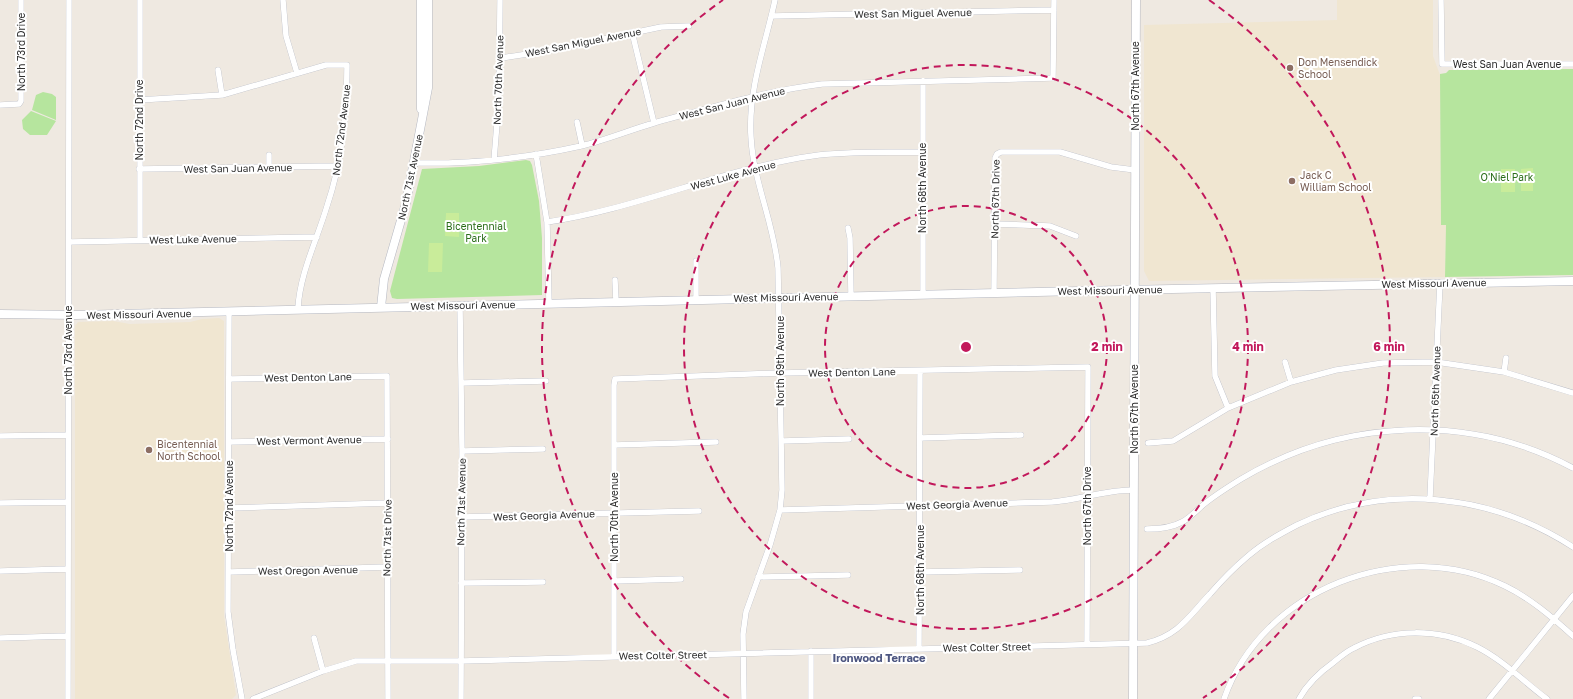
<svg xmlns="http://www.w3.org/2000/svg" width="1573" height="699" viewBox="0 0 1573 699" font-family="'Golos Text',sans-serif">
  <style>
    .education { fill: #f0e6d1 }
    .green { fill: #b6e59e }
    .pitch { fill: #c9ec9a }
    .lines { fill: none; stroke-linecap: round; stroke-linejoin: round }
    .street-casing { stroke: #b4b7c1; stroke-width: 6 }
    .secondary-casing { stroke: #b4b7c1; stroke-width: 9 }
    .street { stroke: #fff; stroke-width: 5.5 }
    .secondary { stroke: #fff; stroke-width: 8 }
    .ring { fill: none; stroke: #c2185b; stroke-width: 2; stroke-dasharray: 7 5 }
    .education-dot { fill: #8d6e63; stroke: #fff; stroke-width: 1.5 }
    .labels { text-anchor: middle; stroke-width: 4; stroke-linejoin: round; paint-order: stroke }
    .street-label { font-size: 10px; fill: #2e2e2e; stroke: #fff }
    .education-label { font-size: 10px; fill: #785e54; stroke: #fff; text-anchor: start }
    .park-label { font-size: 10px; fill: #2c6e1b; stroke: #fff }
    .neighbourhood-label { font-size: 11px; font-weight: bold; fill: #4d5680; stroke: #fff }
    .centre { fill: #c2185b; stroke: #fff; stroke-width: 2 }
    .ring-label { font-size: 12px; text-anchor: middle; font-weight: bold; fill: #c2185b; stroke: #fff; stroke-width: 4; stroke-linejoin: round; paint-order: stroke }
  </style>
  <rect width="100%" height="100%" fill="#efe9e1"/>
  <path class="education" d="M1337,0H1433V56L1440,75L1441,224L1446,225L1445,277L1149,281L1144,271V25L1337,20Z
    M219,318L224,321V616L236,695L232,699H75V326L78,322L113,321L130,324L190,322L202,319Z"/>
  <path class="green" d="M1573,69V275L1445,277L1446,225H1441L1440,74L1446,73L1449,70Z
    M43,92L52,94L56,97V120L32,110L36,95Z
    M31,111L56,121L47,135H30L23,129L22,120Z
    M526,160L530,161L532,165L539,201L542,238V295L397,299L392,298L390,291L422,169L479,166Z"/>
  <path class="pitch" d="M1533,168V191H1521V169Z
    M1501,169H1515V192H1501Z
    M446,213H459V237L445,236Z
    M429,243H443L442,272H428Z"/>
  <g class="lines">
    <defs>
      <path id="street" d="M283,0L286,36L297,73
        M1441,0L1442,64H1573
        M772,16L1054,10
        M632,32L654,123
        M501,58L547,51L661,27L689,26
        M218,70L222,95
        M139,100L222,95L326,65H347C347,112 342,162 327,206C317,240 300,273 298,308
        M0,105L19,104L21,101V0
        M577,122L582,145
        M536,154L547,222L549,303
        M269,155V167
        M494,160L499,99L500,0
        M415,163C470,164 527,158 581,146C606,140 630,130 654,123C709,108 765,91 822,84L1053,78L1054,0
        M139,169L337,166
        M547,222C637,209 722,169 812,156C848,151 886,153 922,152
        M994,224L1050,226L1076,236
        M848,228L850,238L851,296
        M140,240V0
        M69,242L317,237
        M696,261V299
        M615,280L616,301
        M1213,288L1215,376L1228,408
        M994,293L995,158L997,154L1001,152H1060L1111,167L1135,170
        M923,294V81
        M460,305L462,451L461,699
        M229,311L228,612L233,650L242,699
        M1285,362L1291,382
        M1504,372L1506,358
        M229,379L387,376L388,699
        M462,383L546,381
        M0,436L67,435
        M920,438L1021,435
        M782,441L849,439
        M229,442L388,439
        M1148,443L1173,441L1228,408L1291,382L1336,370L1383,363L1436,362L1504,372L1573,393
        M614,445L716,442
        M462,451L543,449
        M1430,498L1440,283
        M0,503L68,502
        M229,508L388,503
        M780,510L1052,502C1079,500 1105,490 1133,490
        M461,517L699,511
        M1147,529C1160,529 1171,528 1182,522C1190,518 1197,510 1203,505C1215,495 1228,487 1241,479C1342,419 1468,412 1573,468
        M0,571L68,569
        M229,572L387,567
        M919,572L1020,570
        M758,577L848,575
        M614,581L681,579
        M461,583L543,582
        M0,638L67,636
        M314,638L323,671
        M919,649L920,371
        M811,651V699
        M614,656V385L615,379L780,373L1088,367L1087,644
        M68,699L69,0
        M253,699L323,671L356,661H461L1147,643C1179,635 1189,616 1210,594C1222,580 1235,567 1248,556C1263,543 1280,534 1297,525C1387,482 1491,494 1573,547
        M744,699L743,634L746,612L770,545L780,510L782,490L778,268C774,223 753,181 751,137C748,89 765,46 775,0
        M1224,699C1262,589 1401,535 1505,586C1530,598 1552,617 1573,636
        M1299,699C1307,684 1320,672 1334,662C1340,657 1347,651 1354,648C1392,628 1438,628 1477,647C1503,660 1524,682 1547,699
        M1415,699H1419
        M1489,699L1573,596"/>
      <path id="secondary" d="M421,109V0
        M381,307L384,279L406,203L428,88V0
        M0,314L76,315L1123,290L1573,281
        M1133,699L1136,0"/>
    </defs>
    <use href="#street" class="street-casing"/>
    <use href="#secondary" class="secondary-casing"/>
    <use href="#street" class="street"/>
    <use href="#secondary" class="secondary"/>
  </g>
  <g class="ring">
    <circle cx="966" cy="347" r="141"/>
    <circle cx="966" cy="347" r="282"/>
    <path d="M729 698A423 423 0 0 1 723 0M1209 0A423 423 0 0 1 1203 698"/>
  </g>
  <g class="education-dot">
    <circle cx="1290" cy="68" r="4"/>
    <circle cx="1292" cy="181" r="4"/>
    <circle cx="149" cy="450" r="4"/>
  </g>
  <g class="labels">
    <g class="street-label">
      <text transform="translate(913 13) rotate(-1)" y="4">West San Miguel Avenue</text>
      <text transform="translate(583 42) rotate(-11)" y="4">West San Miguel Avenue</text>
      <text transform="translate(21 52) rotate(-90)" y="4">North 73rd Drive</text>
      <text x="1507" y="68">West San Juan Avenue</text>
      <text transform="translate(498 80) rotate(-88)" y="4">North 70th Avenue</text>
      <text transform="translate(1135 86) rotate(-90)" y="4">North 67th Avenue</text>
      <text transform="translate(732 103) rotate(-14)" y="4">West San Juan Avenue</text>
      <text transform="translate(139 120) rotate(-90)" y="4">North 72nd Drive</text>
      <text transform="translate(341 130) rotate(-83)" y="4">North 72nd Avenue</text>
      <text transform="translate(238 168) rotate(-1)" y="4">West San Juan Avenue</text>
      <text transform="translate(733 175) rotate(-15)" y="4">West Luke Avenue</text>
      <text transform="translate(410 177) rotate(-78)" y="4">North 71st Avenue</text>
      <text transform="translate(922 188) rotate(-90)" y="4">North 68th Avenue</text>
      <text transform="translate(995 199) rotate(-89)" y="4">North 67th Drive</text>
      <text transform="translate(193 239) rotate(-1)" y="4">West Luke Avenue</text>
      <text transform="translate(1434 283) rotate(-1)" y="4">West Missouri Avenue</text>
      <text transform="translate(1110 290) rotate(-1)" y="4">West Missouri Avenue</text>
      <text transform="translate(786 297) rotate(-1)" y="4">West Missouri Avenue</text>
      <text transform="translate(463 305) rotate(-1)" y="4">West Missouri Avenue</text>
      <text transform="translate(139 314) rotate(-1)" y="4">West Missouri Avenue</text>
      <text transform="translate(68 350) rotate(-90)" y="4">North 73rd Avenue</text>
      <text transform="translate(780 361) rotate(-90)" y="4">North 69th Avenue</text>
      <text transform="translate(852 372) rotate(-1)" y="4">West Denton Lane</text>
      <text transform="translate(308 377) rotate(-1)" y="4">West Denton Lane</text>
      <text transform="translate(1435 391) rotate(-88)" y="4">North 65th Avenue</text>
      <text transform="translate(1134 409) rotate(-90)" y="4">North 67th Avenue</text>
      <text transform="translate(309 440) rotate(-1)" y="4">West Vermont Avenue</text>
      <text transform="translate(461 502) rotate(-89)" y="4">North 71st Avenue</text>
      <text transform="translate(957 504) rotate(-2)" y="4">West Georgia Avenue</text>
      <text transform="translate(229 506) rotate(-90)" y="4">North 72nd Avenue</text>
      <text transform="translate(1087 506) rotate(-90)" y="4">North 67th Drive</text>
      <text transform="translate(544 515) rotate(-2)" y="4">West Georgia Avenue</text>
      <text transform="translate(614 517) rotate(-90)" y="4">North 70th Avenue</text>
      <text transform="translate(387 538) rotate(-89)" y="4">North 71st Drive</text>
      <text transform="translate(308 570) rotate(-1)" y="4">West Oregon Avenue</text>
      <text transform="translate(920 570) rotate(-90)" y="4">North 68th Avenue</text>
      <text transform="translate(987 647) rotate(-1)" y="4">West Colter Street</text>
      <text transform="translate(663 655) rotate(-1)" y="4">West Colter Street</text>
    </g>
    <g class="education-label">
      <text x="1298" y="66">Don Mensendick<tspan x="1298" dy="12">School</tspan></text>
      <text x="1300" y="179">Jack C<tspan x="1300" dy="12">William School</tspan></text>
      <text x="157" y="448">Bicentennial<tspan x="157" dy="12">North School</tspan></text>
    </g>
    <g class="park-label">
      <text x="1507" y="181">O'Niel Park</text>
      <text x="476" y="230">Bicentennial<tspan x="476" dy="12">Park</tspan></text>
    </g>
    <g class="neighbourhood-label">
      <text x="879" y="662">Ironwood Terrace</text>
    </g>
  </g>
  <circle cx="966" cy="347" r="6" class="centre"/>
  <g class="ring-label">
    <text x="1107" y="351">2 min</text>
    <text x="1248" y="351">4 min</text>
    <text x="1389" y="351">6 min</text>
  </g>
</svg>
